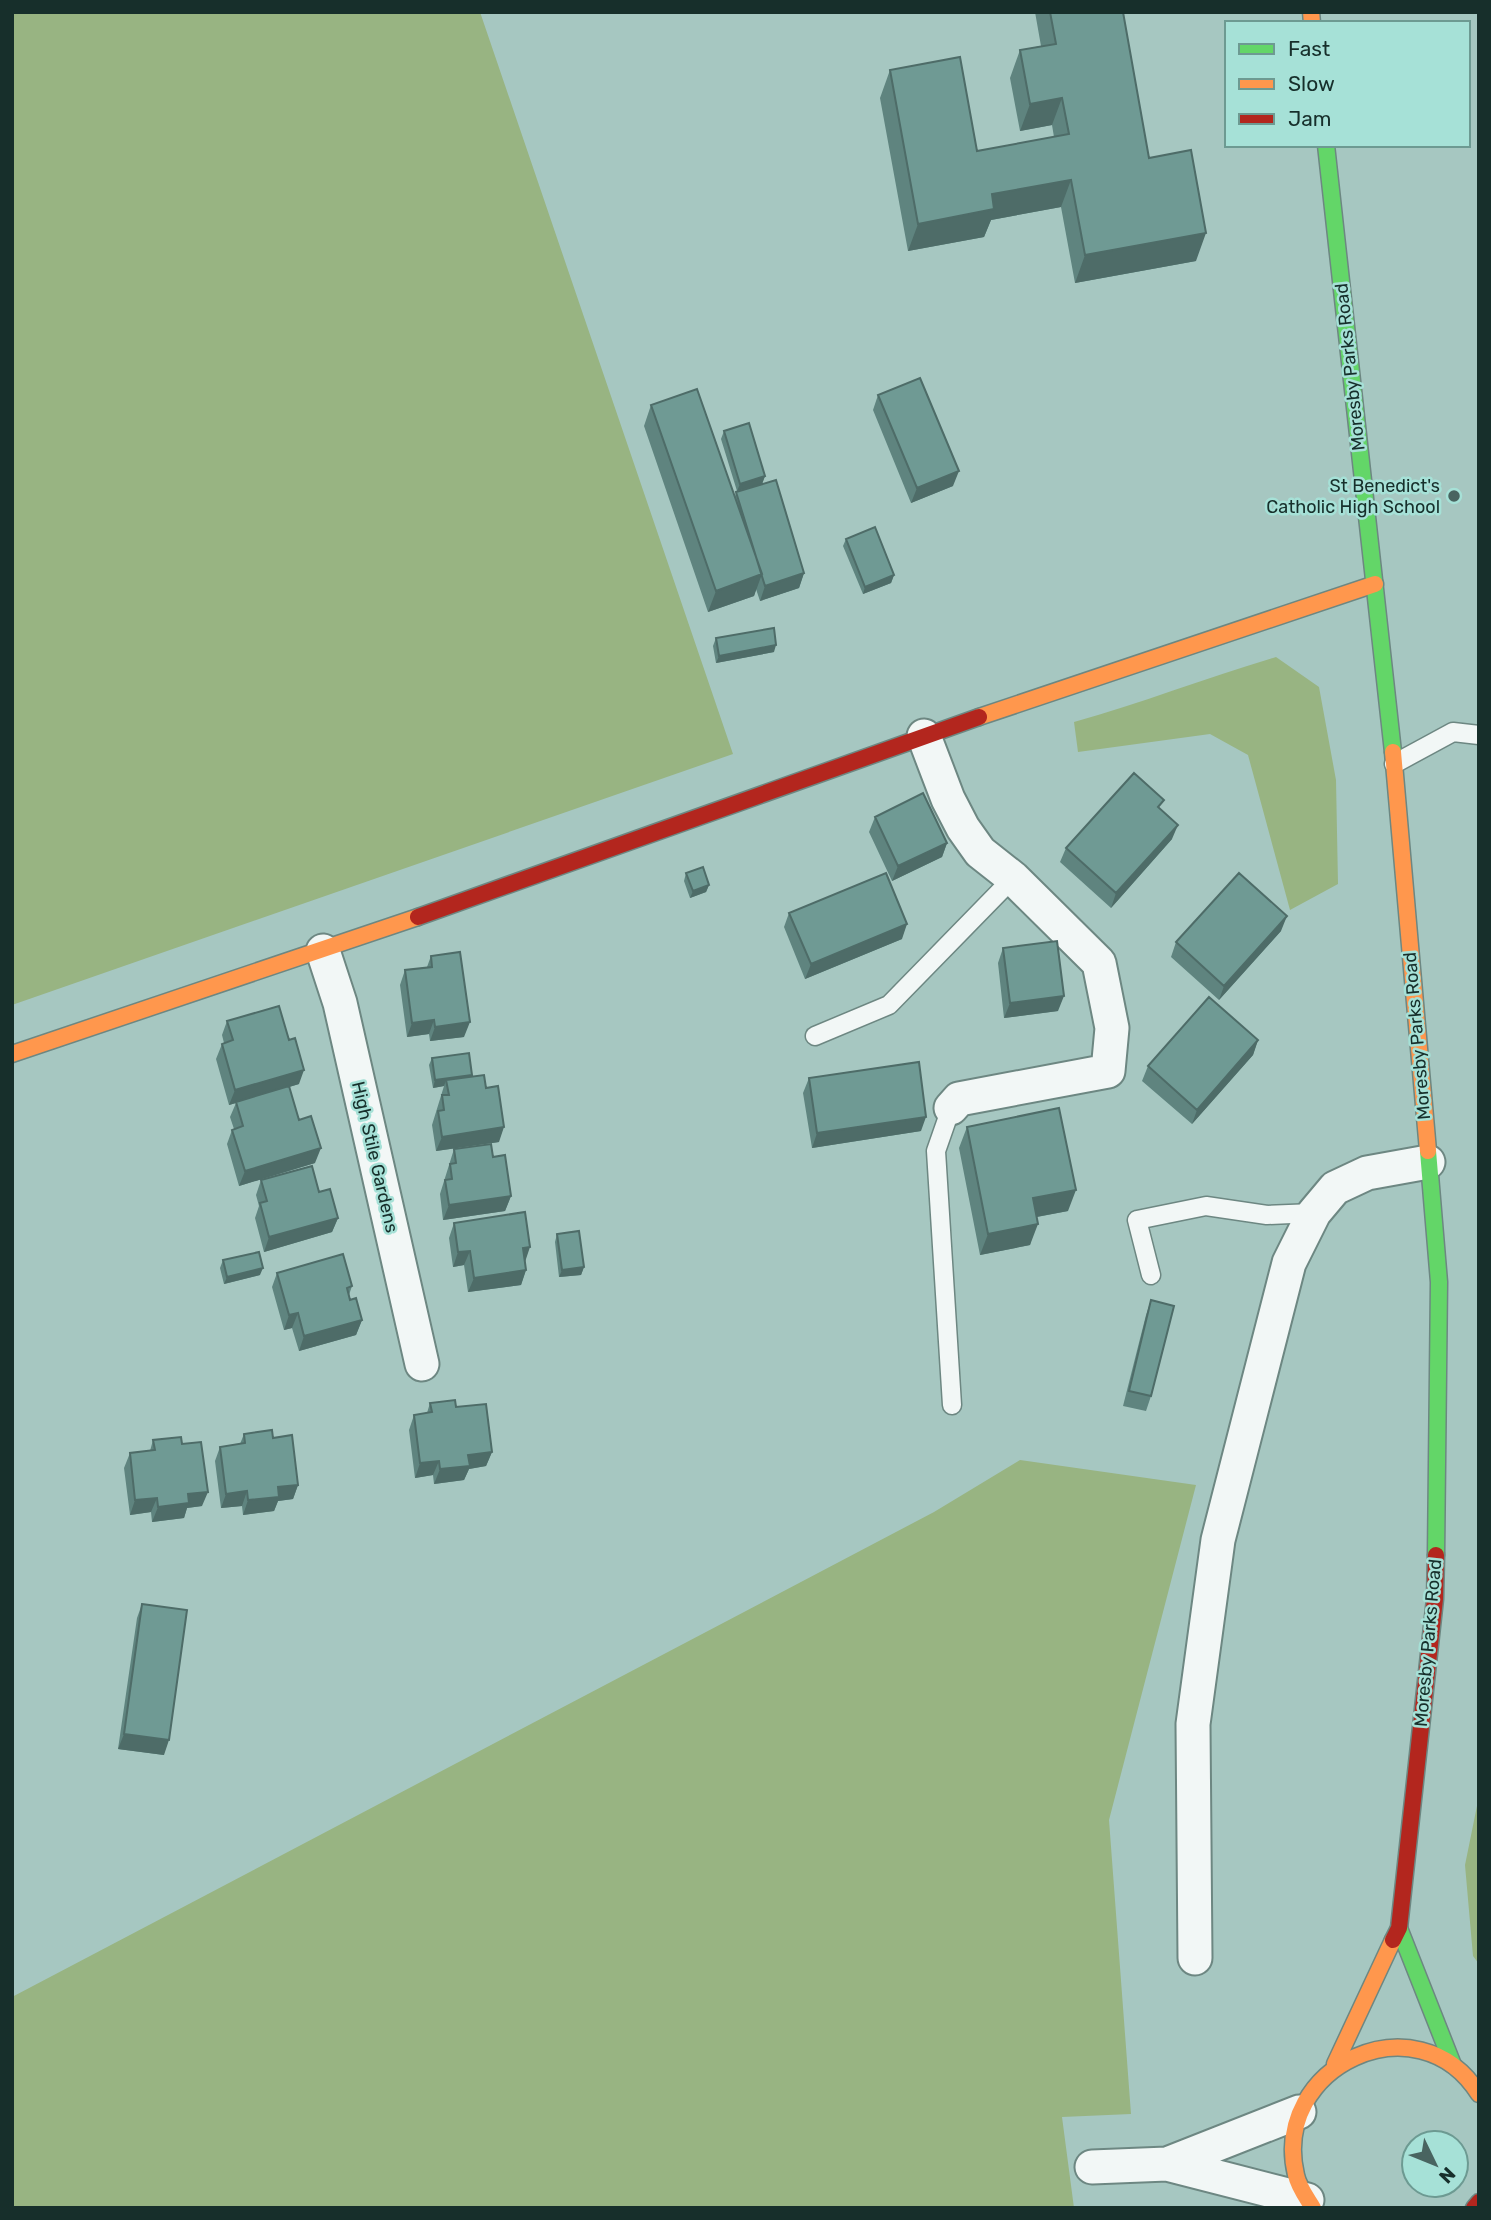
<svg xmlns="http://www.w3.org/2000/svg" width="1491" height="2220" viewBox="0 0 1491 2220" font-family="Rubik,sans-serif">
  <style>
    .green { fill: #98b482 }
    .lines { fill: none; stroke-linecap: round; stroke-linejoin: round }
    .lane-casing { stroke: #6d8782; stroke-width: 21 }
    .street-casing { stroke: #6d8782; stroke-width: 37 }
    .fast-casing { stroke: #6d8782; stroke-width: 19 }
    .slow-casing { stroke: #6d8782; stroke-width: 19 }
    .jam-casing { stroke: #6d8782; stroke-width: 19 }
    .lane { stroke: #f2f7f6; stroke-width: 18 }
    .street { stroke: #f2f7f6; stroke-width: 33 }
    .fast { stroke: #63d668; stroke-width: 16 }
    .slow { stroke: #ff974d; stroke-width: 16 }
    .jam { stroke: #b3261e; stroke-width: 16 }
    .wall { fill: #5f847f }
    .shaded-wall { fill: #4e6c68 }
    .building { fill: #6f9a94; stroke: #4e6c68; stroke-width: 2 }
    .poi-dot { fill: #496460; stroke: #a6e1d7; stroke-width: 2.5 }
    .labels { text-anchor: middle; stroke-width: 5; stroke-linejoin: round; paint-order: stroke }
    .street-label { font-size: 18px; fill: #172f2b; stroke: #a6e1d7 }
    .poi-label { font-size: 18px; fill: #172f2b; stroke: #a6e1d7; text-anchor: end }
  </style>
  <rect width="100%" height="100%" fill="#a6c7c1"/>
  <path class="green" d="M12,12H480L733,754L12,1005Z
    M1276,657L1319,687L1336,780L1338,884L1290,910L1248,755L1210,734L1078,752L1074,722C1142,703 1208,677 1276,657Z
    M1020,1460L1196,1485L1109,1820L1131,2114L1062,2117L1074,2208H12V1997L934,1512Z
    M1479,1796V1964L1473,1956L1465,1865Z"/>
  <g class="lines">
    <defs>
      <path id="lane" d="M1394,764L1453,732L1479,735
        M815,1036L889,1005L1013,878
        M951,1108L936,1151L952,1405
        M1151,1275L1137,1220L1206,1206L1267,1215L1314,1213"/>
      <path id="street" d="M924,736L948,799L963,828L980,852L1013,878L1099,963L1112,1028L1108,1071L959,1099L951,1108
        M323,951L340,1003L422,1364
        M1195,1958L1193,1724L1218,1540L1289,1263L1314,1213L1335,1188L1367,1173L1428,1162
        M1167,2164L1299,2112
        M1092,2167L1167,2164L1307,2200"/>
      <path id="fast" d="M1326,145L1393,752
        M1428,1151L1439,1282L1436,1555
        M1399,1928L1453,2065"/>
      <path id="slow" d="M1311,12L1312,23
        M979,717L1375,584
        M1393,752L1428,1151
        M12,1054L418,917
        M1335,2064L1393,1940
        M1313,2208C1307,2198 1298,2186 1296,2175C1270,2066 1418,1997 1479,2094"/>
      <path id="jam" d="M418,917L979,717
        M1393,1940L1399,1928L1435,1599L1436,1555
        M1474,2208L1479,2202"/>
    </defs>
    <use href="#lane" class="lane-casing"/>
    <use href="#street" class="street-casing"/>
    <use href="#fast" class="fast-casing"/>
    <use href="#slow" class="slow-casing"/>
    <use href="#jam" class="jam-casing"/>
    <use href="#lane" class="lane"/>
    <use href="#street" class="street"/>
    <use href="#fast" class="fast"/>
    <use href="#slow" class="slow"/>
    <use href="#jam" class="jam"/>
  </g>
  <path class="wall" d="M1035,12H1123L1149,158L1196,261L1075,283L1061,207L991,220L984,237L908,251L880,98L890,70L977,151L1054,137L1052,125L1020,131L1010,78L1020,50L1041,46Z
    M878,395L953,486L911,503L873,410Z
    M651,405L735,497L736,492L804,573L799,588L760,601L756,589L754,596L708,612L644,426Z
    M724,431L765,476L762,484L737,491L721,439Z
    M846,539L894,575L891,583L863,594L843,546Z
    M716,638L774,652L716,663L713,646Z
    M1161,809L1172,839L1111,908L1060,862L1066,848Z
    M875,817L947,843L942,857L892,881L869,832Z
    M686,873L709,885L706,892L690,898L684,881Z
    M789,913L902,939L805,979L784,927Z
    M1281,931L1219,1000L1171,957L1176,942Z
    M1003,948L1058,1011L1004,1018L998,963Z
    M431,956L464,1037L430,1041L429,1034L407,1037L400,985L405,970L427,967Z
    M227,1021L299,1084L289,1087L299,1120L315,1163L239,1186L227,1144L232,1130L234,1129L230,1117L236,1103L229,1105L216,1059L222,1044L224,1043L222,1035Z
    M1258,1040L1253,1055L1192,1124L1142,1081L1148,1066Z
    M432,1058L471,1077L486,1088L499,1142L436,1151L432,1125L444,1086L433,1088L429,1065Z
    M809,1078L921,1131L812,1148L803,1093Z
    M967,1127L1068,1211L1037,1217L1030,1245L980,1255L959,1148Z
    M454,1149L493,1157L511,1196L505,1211L443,1220L440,1194Z
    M261,1180L319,1192L338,1218L332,1232L264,1252L255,1218L259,1206L256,1195Z
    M454,1223L525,1261L526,1270L521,1285L468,1292L464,1265L453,1267L449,1238Z
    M557,1234L584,1267L581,1275L559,1277L555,1242Z
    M223,1260L260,1275L224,1284L220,1268Z
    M277,1273L352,1286L349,1295L350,1300L362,1320L356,1335L299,1351L292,1328L284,1330L272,1287Z
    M1151,1300V1396L1146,1411L1123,1406L1146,1315Z
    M430,1403L456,1407L492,1452L486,1466L469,1469L464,1480L434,1484L433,1475L415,1478L409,1430L414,1415L427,1413Z
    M244,1434L273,1438L298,1485L293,1499L278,1501L274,1511L243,1515L242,1506L221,1508L215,1461L220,1447L240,1444Z
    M153,1440L182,1444L202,1506L187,1508L184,1518L152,1522L151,1512L130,1515L124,1468L130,1453L150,1451Z
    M142,1604L164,1755L118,1749L137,1618Z"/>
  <path class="shaded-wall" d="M1062,98L1052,125L1020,131L1030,104Z
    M1071,180L1061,207L991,220L984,237L908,251L918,224L992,194Z
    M1206,233L1196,261L1075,283L1085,255Z
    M959,471L953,486L911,503L917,488Z
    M765,476L762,484L737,491L740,484Z
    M804,573L799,588L760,601L765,586Z
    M762,574L754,596L708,612L716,591Z
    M894,575L891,583L863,594L865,587Z
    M776,645L774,652L716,663L719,656Z
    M1178,825L1172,839L1111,908L1116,893Z
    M947,843L942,857L892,881L898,866Z
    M709,885L706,892L690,898L693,891Z
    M1287,916L1281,931L1219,1000L1224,986Z
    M907,924L902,939L805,979L811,964Z
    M1064,996L1058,1011L1004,1018L1010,1003Z
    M434,1020L429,1034L407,1037L412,1023Z
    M470,1022L464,1037L430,1041L435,1027Z
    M1258,1040L1253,1055L1192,1124L1197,1110Z
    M304,1070L299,1084L229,1105L235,1090Z
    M472,1075L469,1082L446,1080L444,1086L433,1088L435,1080Z
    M926,1117L921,1131L812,1148L817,1133Z
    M504,1127L499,1142L436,1151L442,1137Z
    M321,1148L315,1163L239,1186L245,1171Z
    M1076,1190L1068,1211L1025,1219L1033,1198Z
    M511,1196L505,1211L443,1220L449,1205Z
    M338,1218L332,1232L264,1252L269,1237Z
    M1038,1224L1030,1245L980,1255L988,1234Z
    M530,1247L525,1262L523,1248Z
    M470,1251L464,1265L453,1267L458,1252Z
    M584,1267L581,1275L559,1277L562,1270Z
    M263,1268L260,1275L224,1284L227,1277Z
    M526,1270L521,1285L468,1292L474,1278Z
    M298,1313L292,1328L284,1330L289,1315Z
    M362,1320L356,1335L299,1351L304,1336Z
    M492,1452L486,1466L469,1469L464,1480L434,1484L440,1469L468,1455Z
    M439,1461L433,1475L415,1478L420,1463Z
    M298,1485L293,1499L278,1501L274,1511L243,1515L248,1500L278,1487Z
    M247,1491L242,1506L221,1508L226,1494Z
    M208,1492L202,1506L187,1508L184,1518L152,1522L158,1507L188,1494Z
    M157,1498L151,1512L130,1515L135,1500Z
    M124,1734L169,1740L164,1755L118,1749Z"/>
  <path class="building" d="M1050,12H1123L1149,158L1191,150L1206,233L1085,255L1071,180L992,194L994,209L918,224L890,70L960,57L977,151L1069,134L1062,98L1030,104L1020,50L1056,44Z
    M920,378L959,471L917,488L878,395Z
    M697,389L762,574L716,591L651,405Z
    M749,423L765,476L740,484L724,431Z
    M776,480L804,573L765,586L736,492Z
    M875,527L894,575L865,587L846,539Z
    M774,628L776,645L719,656L716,638Z
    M1134,773L1164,800L1158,807L1178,825L1116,893L1066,848Z
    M923,793L947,843L898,866L875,817Z
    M703,867L709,885L693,891L686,873Z
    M886,873L907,924L811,964L789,913Z
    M1239,873L1287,916L1224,986L1176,942Z
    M1057,941L1064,996L1010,1003L1003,948Z
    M460,952L470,1022L435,1027L434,1020L412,1023L405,970L432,967L431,956Z
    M1209,997L1258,1040L1197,1110L1148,1066Z
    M279,1006L289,1040L295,1038L304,1070L235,1090L222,1044L233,1040L227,1021Z
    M469,1053L472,1075L435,1080L432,1058Z
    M919,1062L926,1117L817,1133L809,1078Z
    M484,1075L486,1088L498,1086L504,1127L442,1137L438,1111L444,1110L442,1095H449L446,1080Z
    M289,1086L299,1120L311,1116L321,1148L245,1171L232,1130L243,1126L236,1102Z
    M1059,1108L1076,1190L1033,1198L1038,1224L988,1234L967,1127Z
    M491,1144L493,1157L505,1155L511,1196L449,1205L445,1180L452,1179L450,1164L456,1163L454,1149Z
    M312,1166L319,1192L330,1189L338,1218L269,1237L260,1203L267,1201L261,1180Z
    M525,1212L530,1247L523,1248L526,1270L474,1278L470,1251L458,1252L454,1223Z
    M579,1231L584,1267L562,1270L557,1234Z
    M259,1252L263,1268L227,1277L223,1260Z
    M343,1254L352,1286L347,1288L350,1300L356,1298L362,1320L304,1336L298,1313L289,1315L277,1273Z
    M1151,1300L1174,1306L1151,1396L1129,1391Z
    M455,1400L456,1407L486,1404L492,1452L468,1455L470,1466L440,1469L439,1461L420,1463L414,1415L432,1412L430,1403Z
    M272,1430L273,1438L292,1435L298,1485L278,1487L279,1497L248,1500L247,1491L226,1494L220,1447L245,1443L244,1434Z
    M181,1437L182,1444L201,1442L208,1492L188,1494L189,1503L158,1507L157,1498L135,1500L130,1453L155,1450L153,1440Z
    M142,1604L187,1610L169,1740L124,1734Z"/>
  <circle class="poi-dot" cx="1454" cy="496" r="7"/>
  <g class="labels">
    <g class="street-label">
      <text transform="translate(1350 367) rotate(-96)" y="6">Moresby Parks Road</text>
      <text transform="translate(1417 1036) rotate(-95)" y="6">Moresby Parks Road</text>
      <text transform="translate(375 1157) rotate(77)" y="6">High Stile Gardens</text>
      <text transform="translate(1428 1643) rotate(-85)" y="6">Moresby Parks Road</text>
    </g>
    <g class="poi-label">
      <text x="1440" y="492">St Benedict's<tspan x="1440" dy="21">Catholic High School</tspan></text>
    </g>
  </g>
  <rect width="1491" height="2220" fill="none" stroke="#172f2b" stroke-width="28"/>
  <rect x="1225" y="21" width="245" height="126" fill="#a6e1d7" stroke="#6d9a92" stroke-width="2"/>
  <rect x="1239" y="44" width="35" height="10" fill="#63d668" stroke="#6d9a92" stroke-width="2"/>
  <text x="1288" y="56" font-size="21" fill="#172f2b">Fast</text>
  <rect x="1239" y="79" width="35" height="10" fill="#ff974d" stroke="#6d9a92" stroke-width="2"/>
  <text x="1288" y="91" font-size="21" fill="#172f2b">Slow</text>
  <rect x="1239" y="114" width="35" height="10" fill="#b3261e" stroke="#6d9a92" stroke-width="2"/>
  <text x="1288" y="126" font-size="21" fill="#172f2b">Jam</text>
  <g transform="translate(1435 2164) rotate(133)"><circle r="33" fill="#a6e1d7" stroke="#6d9a92" stroke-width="2"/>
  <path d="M0-5L12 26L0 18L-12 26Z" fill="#496460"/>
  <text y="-10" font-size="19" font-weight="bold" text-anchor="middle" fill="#172f2b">N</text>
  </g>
</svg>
